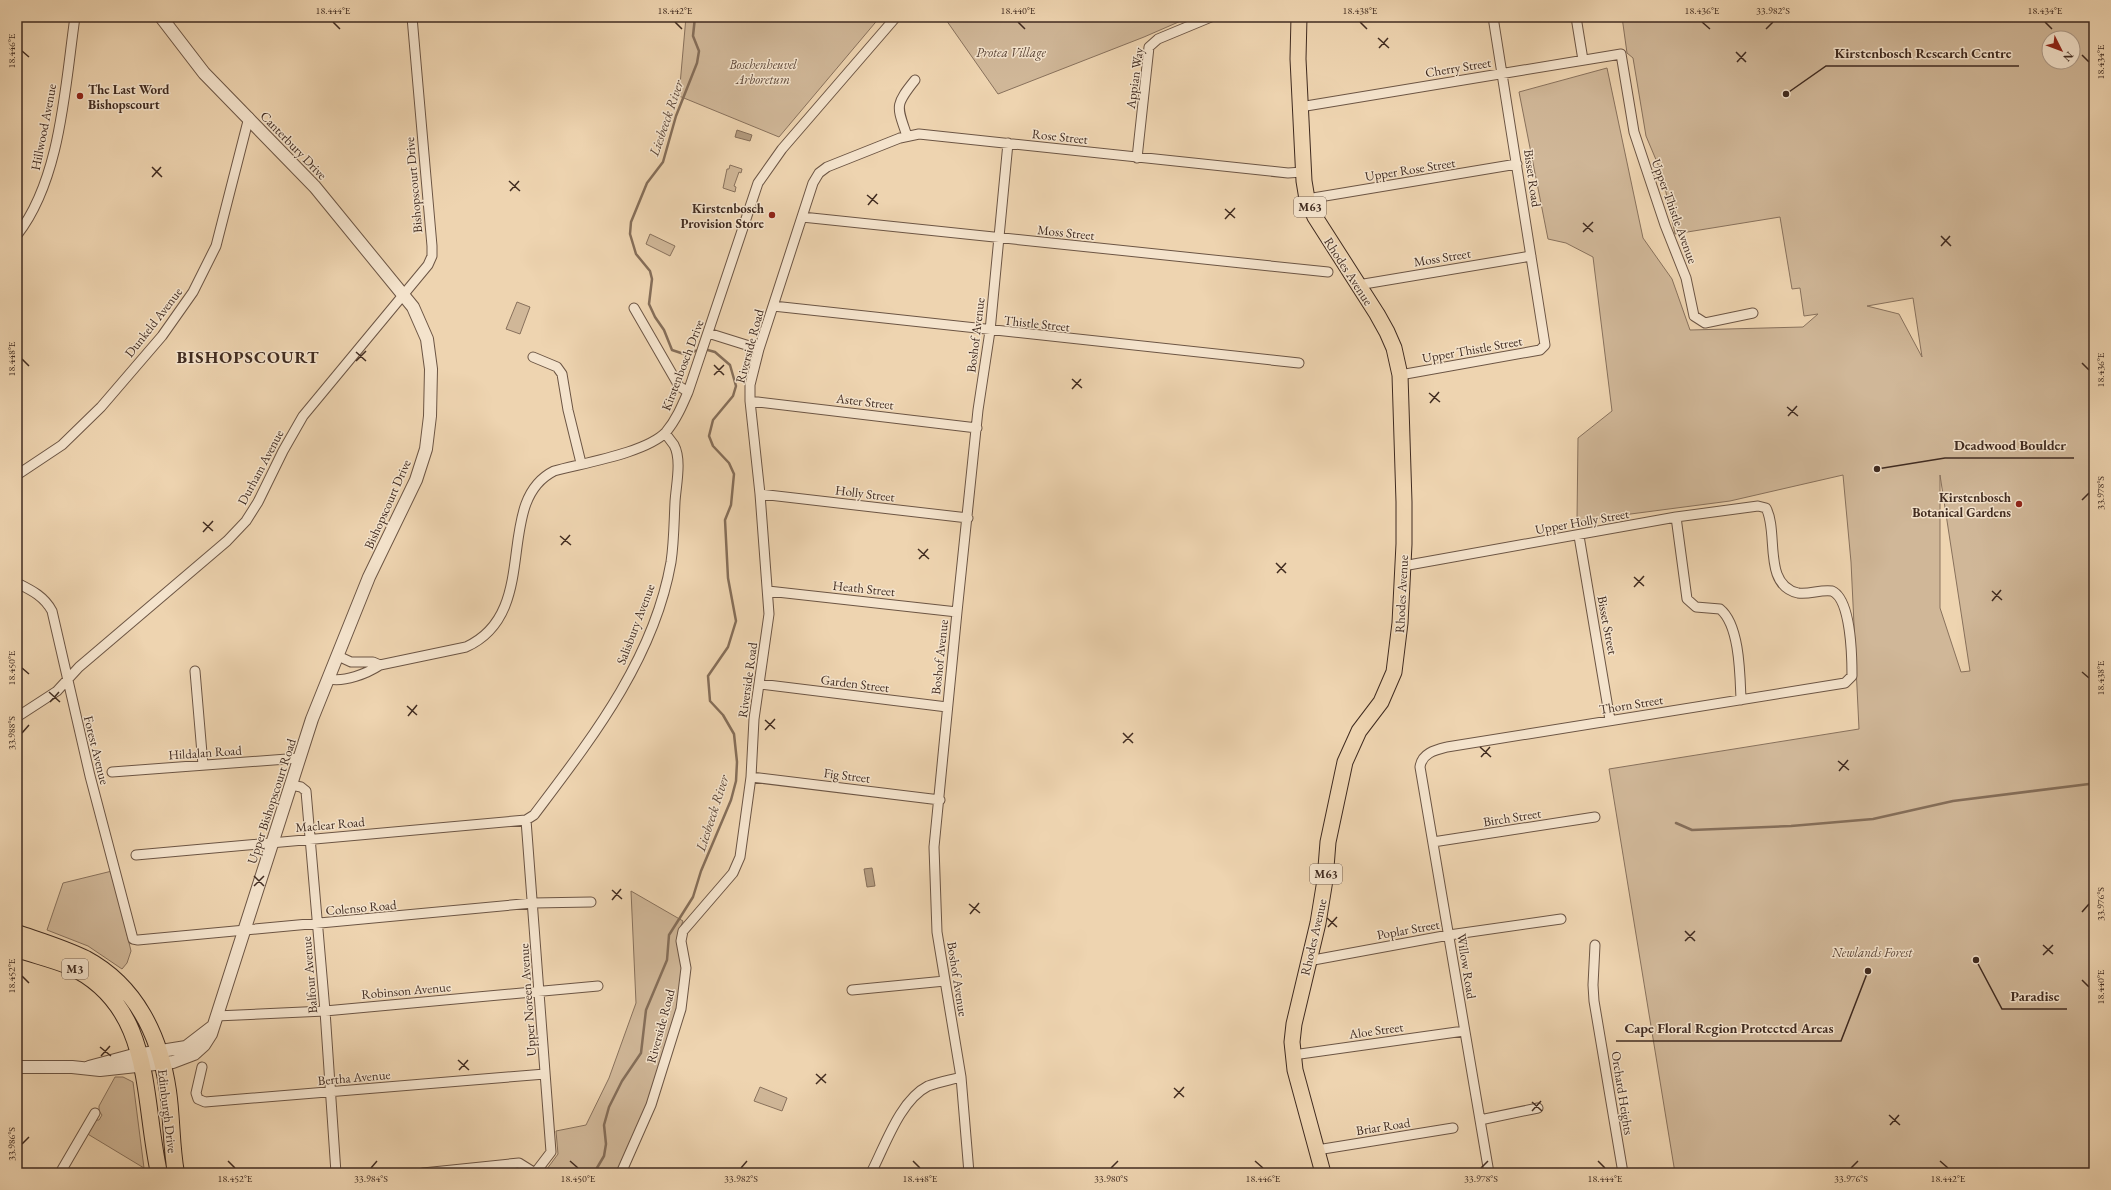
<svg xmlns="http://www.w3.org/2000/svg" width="2111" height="1190" viewBox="0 0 2111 1190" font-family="'EB Garamond',serif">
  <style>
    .green { fill: #d0b798; stroke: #88715c; fill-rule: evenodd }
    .water { fill: #b39b7f; stroke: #856e59 }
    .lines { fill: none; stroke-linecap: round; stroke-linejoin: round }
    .stream { stroke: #856e59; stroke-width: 2.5 }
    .minor-casing { stroke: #6c5544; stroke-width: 11 }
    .tertiary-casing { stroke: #6c5544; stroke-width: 14 }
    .primary-casing { stroke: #402b20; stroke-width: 17 }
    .trunk-casing { stroke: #402b20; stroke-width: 18 }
    .minor { stroke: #f4e3cc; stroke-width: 9 }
    .tertiary { stroke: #f4e3cc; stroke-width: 12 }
    .primary { stroke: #eed4b0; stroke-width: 15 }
    .trunk { stroke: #eed4b0; stroke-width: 16 }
    .ticks { fill: none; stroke: #402b20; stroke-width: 1.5 }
    .poi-dot { fill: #8f2418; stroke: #f4e3cc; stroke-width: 1.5 }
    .labels { text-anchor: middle; stroke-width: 3; stroke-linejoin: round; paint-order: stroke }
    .shield { fill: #f4e3cc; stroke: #766254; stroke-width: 1 }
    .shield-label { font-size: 12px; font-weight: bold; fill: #402b20 }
    .park-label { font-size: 13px; font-style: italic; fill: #5d4738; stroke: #f4e3cc }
    .street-label { font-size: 13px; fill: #402b20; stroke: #f4e3cc }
    .poi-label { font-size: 13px; font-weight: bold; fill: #402b20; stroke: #f4e3cc; text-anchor: end }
    .water-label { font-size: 14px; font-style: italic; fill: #5d4738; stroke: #f4e3cc }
    .district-label { font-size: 17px; font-weight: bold; letter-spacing: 1px; fill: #402b20; stroke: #f4e3cc }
    .leader { fill: none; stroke: #402b20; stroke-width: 1.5 }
    .callout-dot { fill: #402b20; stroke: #f4e3cc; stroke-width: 1.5 }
    .callout-label { font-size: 14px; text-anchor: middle; font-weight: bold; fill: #402b20; stroke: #f4e3cc; stroke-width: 3; stroke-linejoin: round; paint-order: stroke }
    .neatline { fill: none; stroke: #402b20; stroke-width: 1.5 }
    .ticks-label { font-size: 10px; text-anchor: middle; fill: #402b20 }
  </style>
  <rect width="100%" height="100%" fill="#eed4b0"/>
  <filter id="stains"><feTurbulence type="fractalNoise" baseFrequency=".005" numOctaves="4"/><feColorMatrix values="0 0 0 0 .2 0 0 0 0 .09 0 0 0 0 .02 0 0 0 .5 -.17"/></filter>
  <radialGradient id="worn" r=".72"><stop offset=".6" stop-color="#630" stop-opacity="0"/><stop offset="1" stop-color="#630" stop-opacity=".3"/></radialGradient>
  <path class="green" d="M686,17H880L779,137L679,96Z
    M944,17H1190L1144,37L998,94Z
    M1622,17H2094V1173H1675L1609,769L1859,729L1851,562L1843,475L1730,501L1577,521L1578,438L1612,411L1593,257L1566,243L1548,239L1519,92L1607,68L1643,238L1672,279L1690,330L1803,327L1818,314L1804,316L1800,288L1792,289L1780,217L1675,234L1662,174L1646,136L1633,58L1627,53ZM2049,38H2073V62H2049ZM1913,298L1922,357L1899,314L1867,306ZM1940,475L1970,671L1961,672L1940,608Z
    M730,165L742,169L741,173L739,172L734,186L736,187L735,192L723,188L727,169H729Z
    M650,234L675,246L670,256L646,244Z
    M517,302L530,307L520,334L506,329Z
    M112,871L131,951L127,963L122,969L88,946L47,930L63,883Z
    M631,891L683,921L679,931L683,971L678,1009L648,1104L618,1173H544L558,1154L556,1131L586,1125L609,1078L636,1003Z
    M115,1077H123L133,1082L144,1168L86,1133L94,1120H99L102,1115L99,1111V1106Z
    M760,1087L787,1098L782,1111L754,1101Z"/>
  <path class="water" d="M737,130L752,135L750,141L735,137Z
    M872,868L875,886L867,887L864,869Z"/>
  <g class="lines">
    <path class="stream" d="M695,17L693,36L699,51L697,63L676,116L663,162L647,183L631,222L630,234L636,254L650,271L652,279L649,304L655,317L664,330L672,350L684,354L699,350
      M1676,823L1692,830L1791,826L1873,819L1953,801L2089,784L2094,786
      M594,1173L604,1156L606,1144L604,1125L609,1107L622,1081L641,1053L646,1010L667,960L669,935L693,897L701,871L731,800L736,781L737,762L734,734L723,715L710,701L708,676L728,647L736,621L728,578L725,520L731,505L734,474L729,463L713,446L709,436L713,420L733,396L736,386L730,365L715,352L704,349"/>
    <defs>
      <path id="minor" d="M1576,17L1583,60
        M1300,107L1621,54L1634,132L1665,225L1686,278L1694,316L1705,323L1753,313
        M907,136C897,106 894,106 915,80
        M1137,158L1149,47L1158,39L1211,17
        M1307,199L1517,164
        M802,217L1328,272
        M17,235C61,179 65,86 75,17
        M1358,285L1531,256
        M773,306L1299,363
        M634,308L679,386L688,392
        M708,333L759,349
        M533,357L557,367L562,374L568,410L581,463
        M1400,375L1540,350L1545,345L1493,17
        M750,401L977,428
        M17,475L62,445L101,407L162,336L193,292L216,246L249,117
        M760,494L968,518
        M1676,517L1687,599L1696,607L1720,609C1740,625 1740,676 1741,700
        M1579,536L1610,720
        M1403,566L1676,517L1758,506L1766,508C1779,532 1762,585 1798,593C1809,595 1821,589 1832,591C1851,599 1852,657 1852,676L1845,683L1447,747C1435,750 1422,753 1420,767L1489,1173
        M17,583C31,590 44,596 52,611L90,776L133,939L138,940L533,903L591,902
        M768,591L957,612
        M338,656L351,662H373L380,665
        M195,671L203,765
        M329,679C345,682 366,674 380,665L466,647C543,612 492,502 554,471C583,463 646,453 666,432C676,420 682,406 688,392L758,183L782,149L896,17
        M760,684L947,707
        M17,717L57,691L79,667L227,541L246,521L258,502L283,451L303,416L428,265L432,256V246L412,17
        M112,772L300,758
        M751,777L940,800
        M291,785L301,787L306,791L325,1011L336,1173
        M526,820L551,1152L535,1173
        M1433,842L1595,817
        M136,855L526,820L534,815C592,738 654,659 671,562C674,542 674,522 675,502C676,485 682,460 674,445C671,441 668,437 665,433
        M1595,945L1593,985L1594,1001L1623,1173
        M1308,961L1449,935L1561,919
        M852,990L945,981
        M216,1016L325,1011L598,986
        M1293,1055L1464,1031
        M202,1067L196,1093L198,1099L205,1102L545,1074
        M1480,1120L1538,1108
        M1317,1150L1453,1128
        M60,1173L95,1113
        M423,1173L519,1163L535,1173
        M621,1173L651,1105L681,1009L686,968L681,941L683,931L733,873L740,857L751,777L754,719L769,614L760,494L750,401V385L759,349L813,183L819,173L827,167L900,138L919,134L1288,173L1303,172
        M871,1173C885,1146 900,1100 928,1086C938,1082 950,1080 961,1077
        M969,1173L961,1077L937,932L934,847L957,612L978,410L990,331L1008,143"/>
      <path id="tertiary" d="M17,1067H72L100,1070L173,1062L194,1054L204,1045L211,1034L312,719L369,577L416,480L426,449L430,416L431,369L427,339L413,307L315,187L204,73L161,17
        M89,1067L130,1056L186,1047L212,1027"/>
      <path id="primary" d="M1299,17L1298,59L1304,181L1307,199L1315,217L1377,314L1387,332L1394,348L1400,375L1404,502V544L1400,623L1394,672L1381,702L1359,731L1345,762L1328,842L1325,880L1318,923L1294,1024L1292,1042L1295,1070L1323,1173"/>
      <path id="trunk" d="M17,933C40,941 64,948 86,959C136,986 160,1036 168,1091C172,1118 171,1146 176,1173
        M17,949C34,955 52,959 69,966C154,1005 142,1097 159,1173"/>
    </defs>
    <use href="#minor" class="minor-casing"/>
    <use href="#tertiary" class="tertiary-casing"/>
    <use href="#primary" class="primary-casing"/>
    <use href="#trunk" class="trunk-casing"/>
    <use href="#minor" class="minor"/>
    <use href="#tertiary" class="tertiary"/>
    <use href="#primary" class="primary"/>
    <use href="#trunk" class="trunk"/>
  </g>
  <path class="ticks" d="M333,22L340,29M675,22L682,29M1018,22L1025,29M1360,22L1367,29M1702,22L1710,29M2045,22L2052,29M1766,29L1773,22M1378,38L1389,48M1379,48L1388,38M22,51L29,57M1736,52L1746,62M2082,55L2089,62M1737,62L1746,52M152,167L162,177M152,177L161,167M509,181L520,191M510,191L519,181M867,195L878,204M868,205L877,194M1225,209L1235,218M1225,219L1235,208M1583,223L1593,232M1583,232L1593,222M1941,236L1951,246M1941,246L1950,236M356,352L366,361M22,359L29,366M356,361L366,351M2082,363L2089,370M714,365L724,375M714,375L724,365M1072,379L1082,388M1072,389L1081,379M1429,393L1440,402M1430,403L1439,392M1787,407L1798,416M1788,416L1797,406M2082,500L2089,493M203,522L213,531M203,532L213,521M560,536L571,545M561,545L570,535M918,549L929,559M919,559L928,549M1276,563L1286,573M1277,573L1286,563M1634,577L1644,586M1634,587L1644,576M1992,591L2002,600M1992,601L2001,590M22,668L29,674M2082,672L2089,678M49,692L60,702M50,702L59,692M407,706L417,715M408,716L417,705M765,720L775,729M765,730L775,719M22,733L29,725M1123,733L1133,743M1123,743L1133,733M1480,747L1491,757M1481,757L1490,747M1838,761L1849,770M1839,771L1848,760M254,876L264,886M254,886L264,876M612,890L622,899M612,900L621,889M969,904L980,913M2082,912L2089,904M970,914L979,903M1327,918L1337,927M1328,927L1337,917M1685,931L1695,941M1685,941L1695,931M2043,945L2053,954M2043,955L2053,945M22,976L29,983M2082,980L2089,987M100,1047L111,1056M101,1056L110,1046M458,1060L469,1070M459,1070L468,1060M816,1074L826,1083M816,1084L826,1074M1174,1088L1184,1097M1174,1098L1184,1087M1532,1102L1542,1111M1532,1111L1541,1101M1889,1115L1900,1125M1890,1125L1899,1115M22,1144L29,1137M228,1161L235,1168M570,1161L578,1168M913,1161L920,1168M1255,1161L1263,1168M1598,1161L1605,1168M1940,1161L1948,1168M371,1168L377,1161M741,1168L747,1161M1111,1168L1118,1161M1481,1168L1488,1161M1851,1168L1858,1161"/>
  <g class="poi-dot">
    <circle cx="80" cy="96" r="4"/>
    <circle cx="772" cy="215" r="4"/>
    <circle cx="2019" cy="504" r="4"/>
  </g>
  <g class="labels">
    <g class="shield">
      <rect x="1294" y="197" width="32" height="20" rx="3"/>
      <rect x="1310" y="864" width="32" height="20" rx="3"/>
      <rect x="62" y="959" width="26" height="20" rx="3"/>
    </g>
    <g class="shield-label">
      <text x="1310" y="211">M63</text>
      <text x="1326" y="878">M63</text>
      <text x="75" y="973">M3</text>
    </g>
    <g class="park-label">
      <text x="1011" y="57">Protea Village</text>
      <text x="763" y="69">Boschenheuvel<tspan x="763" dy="15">Arboretum</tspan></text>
      <text x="1872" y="957">Newlands Forest</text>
    </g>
    <g class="street-label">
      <text transform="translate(1458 67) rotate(-9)" y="5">Cherry Street</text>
      <text transform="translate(1134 78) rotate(-82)" y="5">Appian Way</text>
      <text transform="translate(43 127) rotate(-79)" y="5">Hillwood Avenue</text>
      <text transform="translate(1060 136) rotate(6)" y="5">Rose Street</text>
      <text transform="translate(294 145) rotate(46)" y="5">Canterbury Drive</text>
      <text transform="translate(1410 169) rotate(-9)" y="5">Upper Rose Street</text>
      <text transform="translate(1533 178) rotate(82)" y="5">Bisset Road</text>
      <text transform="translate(413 185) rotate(-95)" y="5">Bishopscourt Drive</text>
      <text transform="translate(1675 211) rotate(70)" y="5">Upper Thistle Avenue</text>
      <text transform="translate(1066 232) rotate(6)" y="5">Moss Street</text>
      <text transform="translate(1442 257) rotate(-9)" y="5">Moss Street</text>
      <text transform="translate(1349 271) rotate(57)" y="5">Rhodes Avenue</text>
      <text transform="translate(153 322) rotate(-52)" y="5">Dunkeld Avenue</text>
      <text transform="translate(1037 323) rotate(6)" y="5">Thistle Street</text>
      <text transform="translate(975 335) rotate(-83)" y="5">Boshof Avenue</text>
      <text transform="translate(749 346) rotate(-75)" y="5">Riverside Road</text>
      <text transform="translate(1472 349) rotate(-10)" y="5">Upper Thistle Street</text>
      <text transform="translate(682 365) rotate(-69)" y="5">Kirstenbosch Drive</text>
      <text transform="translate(865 401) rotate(7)" y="5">Aster Street</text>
      <text transform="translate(260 467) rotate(-62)" y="5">Durham Avenue</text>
      <text transform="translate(865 493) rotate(7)" y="5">Holly Street</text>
      <text transform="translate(387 504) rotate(-66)" y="5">Bishopscourt Drive</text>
      <text transform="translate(1582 521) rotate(-10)" y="5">Upper Holly Street</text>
      <text transform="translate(864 588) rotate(6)" y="5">Heath Street</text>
      <text transform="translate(1401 594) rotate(-87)" y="5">Rhodes Avenue</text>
      <text transform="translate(635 624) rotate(-69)" y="5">Salisbury Avenue</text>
      <text transform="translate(1608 625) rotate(79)" y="5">Bisset Street</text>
      <text transform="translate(939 657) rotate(-84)" y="5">Boshof Avenue</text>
      <text transform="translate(747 680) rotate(-82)" y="5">Riverside Road</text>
      <text transform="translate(855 683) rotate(7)" y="5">Garden Street</text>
      <text transform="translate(1631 704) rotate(-9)" y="5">Thorn Street</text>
      <text transform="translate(97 750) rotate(76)" y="5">Forest Avenue</text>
      <text transform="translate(205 752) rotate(-4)" y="5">Hildalan Road</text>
      <text transform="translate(847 775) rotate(7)" y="5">Fig Street</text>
      <text transform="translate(271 801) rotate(-72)" y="5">Upper Bishopscourt Road</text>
      <text transform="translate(1512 817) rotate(-9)" y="5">Birch Street</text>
      <text transform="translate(330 824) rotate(-5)" y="5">Maclear Road</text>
      <text transform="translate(361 907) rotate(-5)" y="5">Colenso Road</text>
      <text transform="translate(1408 929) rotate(-10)" y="5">Poplar Street</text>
      <text transform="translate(1313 937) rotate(-77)" y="5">Rhodes Avenue</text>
      <text transform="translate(1467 966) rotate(81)" y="5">Willow Road</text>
      <text transform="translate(309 975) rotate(-95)" y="5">Balfour Avenue</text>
      <text transform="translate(958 979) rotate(81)" y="5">Boshof Avenue</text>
      <text transform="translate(406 990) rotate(-5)" y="5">Robinson Avenue</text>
      <text transform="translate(527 1000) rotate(-94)" y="5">Upper Noreen Avenue</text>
      <text transform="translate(660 1026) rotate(-75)" y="5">Riverside Road</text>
      <text transform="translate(1376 1030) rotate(-8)" y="5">Aloe Street</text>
      <text transform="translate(354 1077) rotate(-5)" y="5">Bertha Avenue</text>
      <text transform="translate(1623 1093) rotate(81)" y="5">Orchard Heights</text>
      <text transform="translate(168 1111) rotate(83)" y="5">Edinburgh Drive</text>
      <text transform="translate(1383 1126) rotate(-9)" y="5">Briar Road</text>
    </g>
    <g class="poi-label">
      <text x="88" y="94" text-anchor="start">The Last Word<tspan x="88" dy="15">Bishopscourt</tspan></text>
      <text x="764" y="213">Kirstenbosch<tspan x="764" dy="15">Provision Store</tspan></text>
      <text x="2011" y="502">Kirstenbosch<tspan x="2011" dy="15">Botanical Gardens</tspan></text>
    </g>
    <g class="water-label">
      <text transform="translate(666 118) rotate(-71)" y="5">Liesbeeck River</text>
      <text transform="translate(712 813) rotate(-72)" y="5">Liesbeeck River</text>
    </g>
    <g class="district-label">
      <text x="248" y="363">BISHOPSCOURT</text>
    </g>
  </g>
  <path class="leader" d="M1786 94L1826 66H2019M1877 469L1945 458H2074M1976 960L2002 1009H2067M1868 971L1841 1041H1616"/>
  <g class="callout-dot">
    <circle cx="1786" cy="94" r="4"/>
    <circle cx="1877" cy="469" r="4"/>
    <circle cx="1976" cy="960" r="4"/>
    <circle cx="1868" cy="971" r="4"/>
  </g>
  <g class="callout-label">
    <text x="1923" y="58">Kirstenbosch Research Centre</text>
    <text x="2010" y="450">Deadwood Boulder</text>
    <text x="2035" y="1001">Paradise</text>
    <text x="1729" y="1033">Cape Floral Region Protected Areas</text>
  </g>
  <rect width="2111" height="1190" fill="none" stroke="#eed4b0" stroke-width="44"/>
  <g transform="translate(2061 50) rotate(132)"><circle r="19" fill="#f4e3cc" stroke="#ac9987"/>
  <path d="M0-3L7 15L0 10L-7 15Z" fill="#8f2418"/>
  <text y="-6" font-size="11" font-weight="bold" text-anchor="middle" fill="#402b20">N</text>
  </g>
  <rect x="22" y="22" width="2067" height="1146" class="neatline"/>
  <g class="ticks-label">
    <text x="333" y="14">18.444°E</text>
    <text x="675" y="14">18.442°E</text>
    <text x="1018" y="14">18.440°E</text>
    <text x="1360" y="14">18.438°E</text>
    <text x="1702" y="14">18.436°E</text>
    <text x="1773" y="14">33.982°S</text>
    <text x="2045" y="14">18.434°E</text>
    <text transform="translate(11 51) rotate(-90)" y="4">18.446°E</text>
    <text transform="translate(2100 62) rotate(-90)" y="4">18.434°E</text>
    <text transform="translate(11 359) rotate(-90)" y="4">18.448°E</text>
    <text transform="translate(2100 370) rotate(-90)" y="4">18.436°E</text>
    <text transform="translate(2100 493) rotate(-90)" y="4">33.978°S</text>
    <text transform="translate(11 668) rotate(-90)" y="4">18.450°E</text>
    <text transform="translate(2100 678) rotate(-90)" y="4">18.438°E</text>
    <text transform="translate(11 733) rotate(-90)" y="4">33.988°S</text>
    <text transform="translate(2100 904) rotate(-90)" y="4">33.976°S</text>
    <text transform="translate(11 976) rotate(-90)" y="4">18.452°E</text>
    <text transform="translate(2100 987) rotate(-90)" y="4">18.440°E</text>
    <text transform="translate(11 1144) rotate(-90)" y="4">33.986°S</text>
    <text x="235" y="1182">18.452°E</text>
    <text x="371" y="1182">33.984°S</text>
    <text x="578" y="1182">18.450°E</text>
    <text x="741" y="1182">33.982°S</text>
    <text x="920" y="1182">18.448°E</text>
    <text x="1111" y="1182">33.980°S</text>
    <text x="1263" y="1182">18.446°E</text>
    <text x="1481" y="1182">33.978°S</text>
    <text x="1605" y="1182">18.444°E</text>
    <text x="1851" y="1182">33.976°S</text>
    <text x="1948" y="1182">18.442°E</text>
  </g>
  <rect width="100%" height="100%" filter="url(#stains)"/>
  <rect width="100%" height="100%" fill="url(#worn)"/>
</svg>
